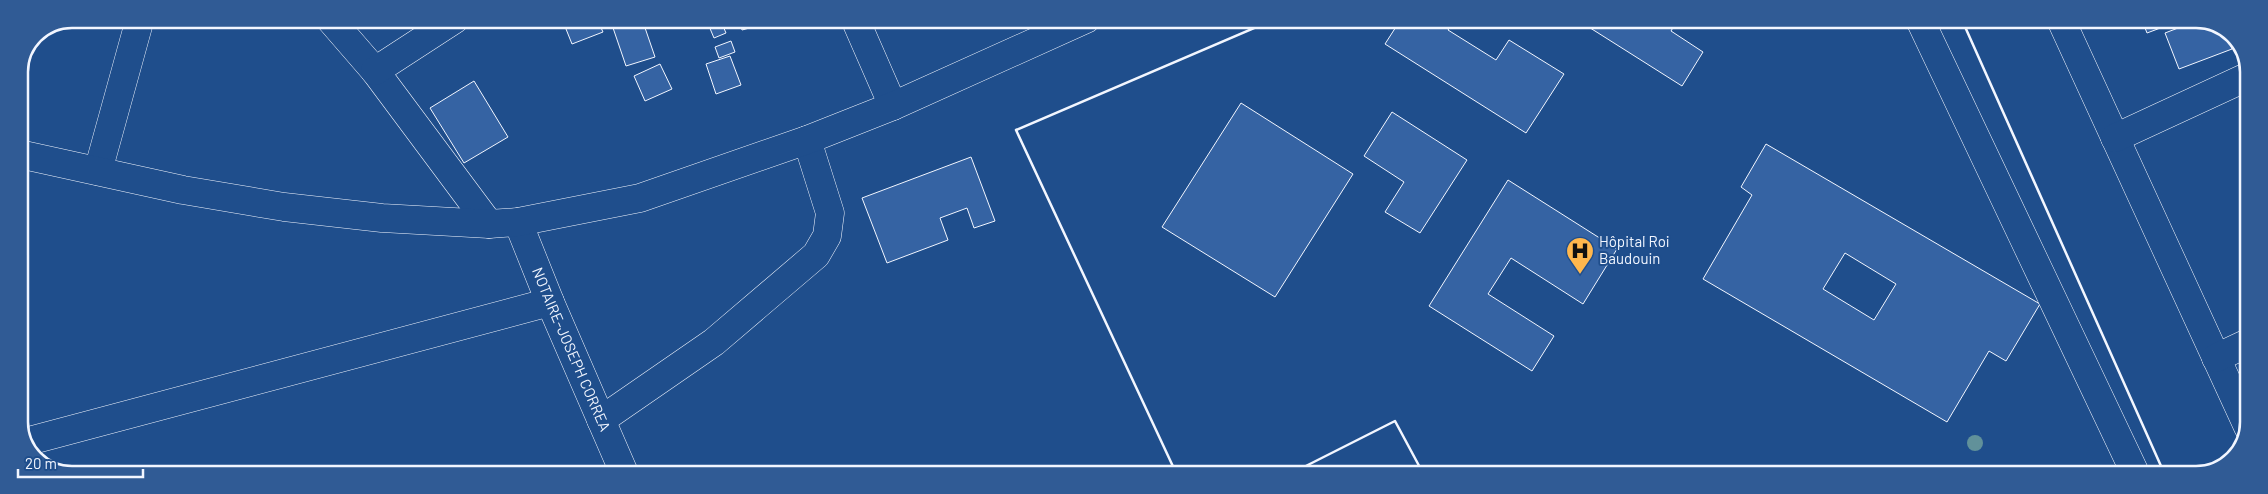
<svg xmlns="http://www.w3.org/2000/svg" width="2268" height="494" viewBox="0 0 2268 494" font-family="Barlow,sans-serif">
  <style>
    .building { fill: #3563a3; stroke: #f2f6ff; fill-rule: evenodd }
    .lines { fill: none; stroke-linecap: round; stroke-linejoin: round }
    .minor-casing { stroke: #f2f6ff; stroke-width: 29 }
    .major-casing { stroke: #f2f6ff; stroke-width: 29 }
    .minor { stroke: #1f4e8c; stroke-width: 28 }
    .major { stroke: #1f4e8c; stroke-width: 28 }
    .wall { stroke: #f2f6ff; stroke-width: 2.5 }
    .tree { fill: #61919a }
    .labels { text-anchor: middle; stroke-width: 4; stroke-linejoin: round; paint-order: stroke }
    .poi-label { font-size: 15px; fill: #f2f6ff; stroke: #1f4e8c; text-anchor: start }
    .street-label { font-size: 15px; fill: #f2f6ff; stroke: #1f4e8c }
    .rim { fill: none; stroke: #f2f6ff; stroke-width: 2.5 }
  </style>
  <rect width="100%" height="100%" fill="#1f4e8c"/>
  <path class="building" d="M562,19H597L603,32L572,44Z
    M610,19H642L655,57L626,66Z
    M706,19H720L726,33L714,38Z
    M739,19H755L757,26L742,30Z
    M1401,19H1455L1448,30L1496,60L1509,40L1564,74L1526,133L1385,44Z
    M1576,19H1678L1671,31L1703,52L1682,86Z
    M2142,20H2169L2171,24L2147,33Z
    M2199,20H2207L2224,30L2232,49L2179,69L2165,33Z
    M731,41L735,52L719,58L715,47Z
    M730,56L741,85L716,94L706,64Z
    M660,64L672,89L645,101L634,76Z
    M474,81L508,137L464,163L430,108Z
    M1241,103L1353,174L1275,297L1162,227Z
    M1392,112L1467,160L1420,233L1385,212L1404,182L1364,156Z
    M1766,144L2040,304L2006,361L1989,351L1947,422L1703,279L1752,195L1741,187ZM1845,253L1896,284L1874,320L1823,289Z
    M971,157L995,221L974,228L967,208L940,218L948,240L887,263L862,198Z
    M1508,180L1617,249L1583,304L1511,258L1488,294L1554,336L1532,371L1429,306Z"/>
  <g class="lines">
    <defs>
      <g id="minor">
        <path d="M330,19L375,71L489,224"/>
        <path d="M855,19L893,106"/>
        <path d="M1920,20L2136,475"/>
        <path d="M2061,20L2248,427"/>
        <path d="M375,71L455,19"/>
        <path d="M2115,138L2249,76"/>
        <path d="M98,171L140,19"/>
        <path id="s1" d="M518,222L550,302L625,475"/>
        <path d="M2216,358L2248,343"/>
        <path d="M601,420L714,342L816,255L827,236L830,213L807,140"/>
        <path d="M25,442L550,302"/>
      </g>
      <path id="major" d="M19,154L183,190L284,207L382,218L489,224L518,222L640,198L807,140L893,106L1086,19"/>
    </defs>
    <use href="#minor" class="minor-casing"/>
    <use href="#major" class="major-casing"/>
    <use href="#minor" class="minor"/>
    <use href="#major" class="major"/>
    <path class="wall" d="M1962,20L2165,475
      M1177,475L1016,130L1275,19
      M1288,475L1395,421L1424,475"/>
  </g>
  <circle class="tree" cx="1975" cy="443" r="8"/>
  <defs>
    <symbol id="hospital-pin" viewBox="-11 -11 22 30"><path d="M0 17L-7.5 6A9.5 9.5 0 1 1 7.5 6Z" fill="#ffb74d" stroke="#1f4e8c"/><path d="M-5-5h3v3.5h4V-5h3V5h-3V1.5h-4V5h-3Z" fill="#111"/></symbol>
  </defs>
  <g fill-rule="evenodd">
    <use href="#hospital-pin" x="1564" y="235" width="32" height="43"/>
  </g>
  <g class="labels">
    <g class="poi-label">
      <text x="1599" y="247">Hôpital Roi<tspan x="1599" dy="17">Baudouin</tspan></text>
    </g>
    <g class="street-label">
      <text dy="5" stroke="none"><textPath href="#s1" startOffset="138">NOTAIRE-JOSEPH CORREA</textPath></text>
    </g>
  </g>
  <path d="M0 0H2268V494H0ZM72 28H2196A44 44 0 0 1 2240 72V422A44 44 0 0 1 2196 466H72A44 44 0 0 1 28 422V72A44 44 0 0 1 72 28Z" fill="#305b95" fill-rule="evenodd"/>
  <path class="rim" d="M72 28H2196A44 44 0 0 1 2240 72V422A44 44 0 0 1 2196 466H72A44 44 0 0 1 28 422V72A44 44 0 0 1 72 28Z"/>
  <path d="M18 469v8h125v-8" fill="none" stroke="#f2f6ff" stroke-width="2.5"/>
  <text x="25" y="469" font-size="15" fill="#f2f6ff" stroke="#1f4e8c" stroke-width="4" paint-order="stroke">20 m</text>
</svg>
